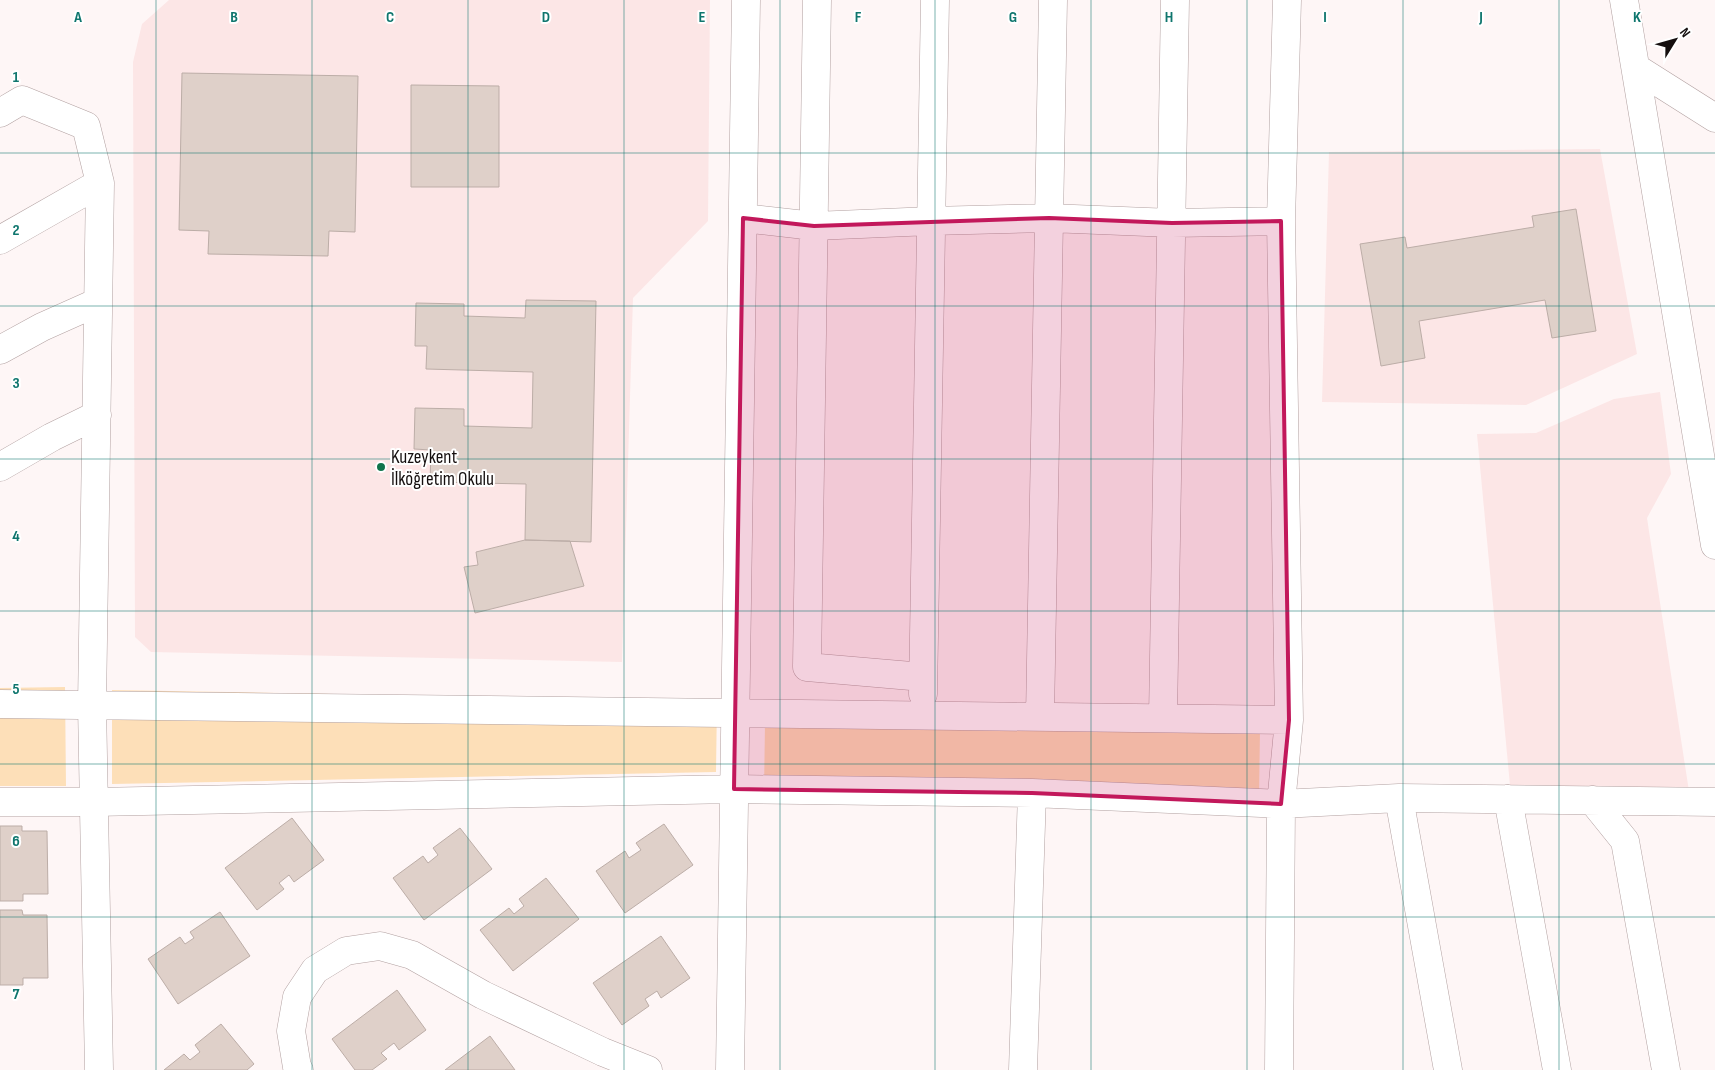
<svg xmlns="http://www.w3.org/2000/svg" width="1715" height="1070" viewBox="0 0 1715 1070" font-family="'Sofia Sans Condensed',sans-serif">
  <style>
    .built { fill: #fce6e6 }
    .green { fill: #fddfb8 }
    .building { fill: #dfd0c9; stroke: #bcada7 }
    .lines { fill: none; stroke-linecap: round; stroke-linejoin: round }
    .minor-casing { stroke: #b2a1a1; stroke-width: 29 }
    .minor { stroke: #fff; stroke-width: 28 }
    .marked { fill: #c2185b; fill-opacity: 0.2; stroke: #c2185b; stroke-width: 4; stroke-linejoin: round }
    .grid { fill: none; stroke: #0f766e; stroke-width: 1; stroke-opacity: 0.55 }
    .poi-dot { fill: #11744c; stroke: #fff; stroke-width: 2 }
    .labels { text-anchor: middle; stroke-width: 4; stroke-linejoin: round; paint-order: stroke }
    .poi-label { font-size: 19px; fill: #150f0f; stroke: #fff; text-anchor: start }
    .grid-label { font-size: 16px; text-anchor: middle; font-weight: bold; fill: #0f766e; stroke: #fff; stroke-width: 4; stroke-linejoin: round; paint-order: stroke }
  </style>
  <rect width="100%" height="100%" fill="#fef6f6"/>
  <path class="built" d="M169,0H710L708,221L633,298L622,662L151,652L135,637L133,62L142,24Z
    M1600,149L1637,354L1526,405L1322,402L1329,152Z
    M1660,392L1671,474L1647,518L1690,798L1511,796L1477,434L1536,433L1614,399Z"/>
  <path class="green" d="M65,687L66,786H0V688Z
    M112,690L717,701L716,772L112,784Z
    M765,723L1260,730L1259,799L764,791Z"/>
  <path class="building" d="M182,73L358,76L355,232L329,231L328,256L208,254L209,231L179,230Z
    M411,85L499,86V187H411Z
    M1576,209L1596,331L1552,338L1545,300L1419,321L1425,358L1381,366L1360,244L1405,237L1407,248L1534,227L1532,216Z
    M526,300L596,301L591,542L525,540L526,484L430,482L431,450L414,449L415,408L464,409V426L532,428L533,372L426,369L427,346H415L416,303L464,304V316L525,318Z
    M525,540L570,541L584,586L475,613L464,567L478,565L476,552Z
    M292,818L324,860L294,882L289,875L279,883L284,889L257,910L225,868Z
    M664,824L693,865L625,913L596,871L625,851L629,858L641,850L636,843Z
    M0,826H22V831H47L48,894H23V901H0Z
    M460,828L492,869L424,920L393,878L423,856L428,863L438,855L433,848Z
    M546,878L579,919L513,971L480,930L509,908L514,914L524,906L519,899Z
    M0,910H22L23,915H47L48,978H23V985H0Z
    M220,912L250,956L178,1004L148,959L180,937L185,944L194,938L190,932Z
    M661,936L690,978L661,998L657,991L645,999L649,1006L622,1025L593,983Z
    M397,990L426,1030L399,1050L394,1043L381,1053L387,1059L372,1070H355L332,1039Z
    M221,1024L254,1064L247,1070H164L184,1054L190,1060L200,1052L195,1045Z
    M490,1036L515,1070H445Z"/>
  <g class="lines">
    <defs>
      <path id="minor" d="M817,0L807,667L923,677
        M1624,0L1715,545
        M1636,68L1715,118
        M0,113L22,100L86,126L100,183L92,705L99,1070
        M743,218L814,226L931,221L1049,218L1172,223L1281,221
        M0,240L100,183
        M0,350L42,327L98,302
        M0,467L52,437L97,415
        M923,694L935,0
        M0,704L1289,720
        M1040,717L1053,0
        M1163,718L1175,0
        M1399,798L1448,1070
        M1508,799L1557,1070
        M1592,800L1625,841L1666,1070
        M0,802H94L734,789L1032,793L1281,804L1399,798L1715,802
        M299,1070L297,1067L291,1031L297,997L315,970L346,951L380,946L412,955L483,995L603,1052L648,1070
        M730,1070L746,0
        M1023,1070L1032,793
        M1279,1070L1281,804L1289,720L1281,221L1287,0"/>
    </defs>
    <use href="#minor" class="minor-casing"/>
    <use href="#minor" class="minor"/>
  </g>
  <path class="marked" d="M743,218L814,226L1049,218L1172,223L1281,221L1289,720L1281,804L1032,793L734,789Z"/>
  <path class="grid" d="M156,0V1070M312,0V1070M468,0V1070M624,0V1070M780,0V1070M935,0V1070M1091,0V1070M1247,0V1070M1403,0V1070M1559,0V1070M0,153H1715M0,306H1715M0,459H1715M0,611H1715M0,764H1715M0,917H1715"/>
  <circle class="poi-dot" cx="381" cy="467" r="5"/>
  <g class="labels">
    <g class="poi-label">
      <text x="391" y="463">Kuzeykent<tspan x="391" dy="22">İlköğretim Okulu</tspan></text>
    </g>
  </g>
  <g class="grid-label">
    <text x="78" y="22">A</text>
    <text x="234" y="22">B</text>
    <text x="390" y="22">C</text>
    <text x="546" y="22">D</text>
    <text x="702" y="22">E</text>
    <text x="858" y="22">F</text>
    <text x="1013" y="22">G</text>
    <text x="1169" y="22">H</text>
    <text x="1325" y="22">I</text>
    <text x="1481" y="22">J</text>
    <text x="1637" y="22">K</text>
    <text x="16" y="82">1</text>
    <text x="16" y="235">2</text>
    <text x="16" y="388">3</text>
    <text x="16" y="541">4</text>
    <text x="16" y="694">5</text>
    <text x="16" y="846">6</text>
    <text x="16" y="999">7</text>
  </g>
  <g transform="translate(1675 40) rotate(53)" stroke="#ffffff" stroke-width="4" paint-order="stroke">
  <path d="M0-4L9 19L0 12L-9 19Z" fill="#150f0f"/>
  <text y="-8" font-size="14" font-weight="bold" text-anchor="middle" fill="#150f0f">N</text>
  </g>
</svg>
